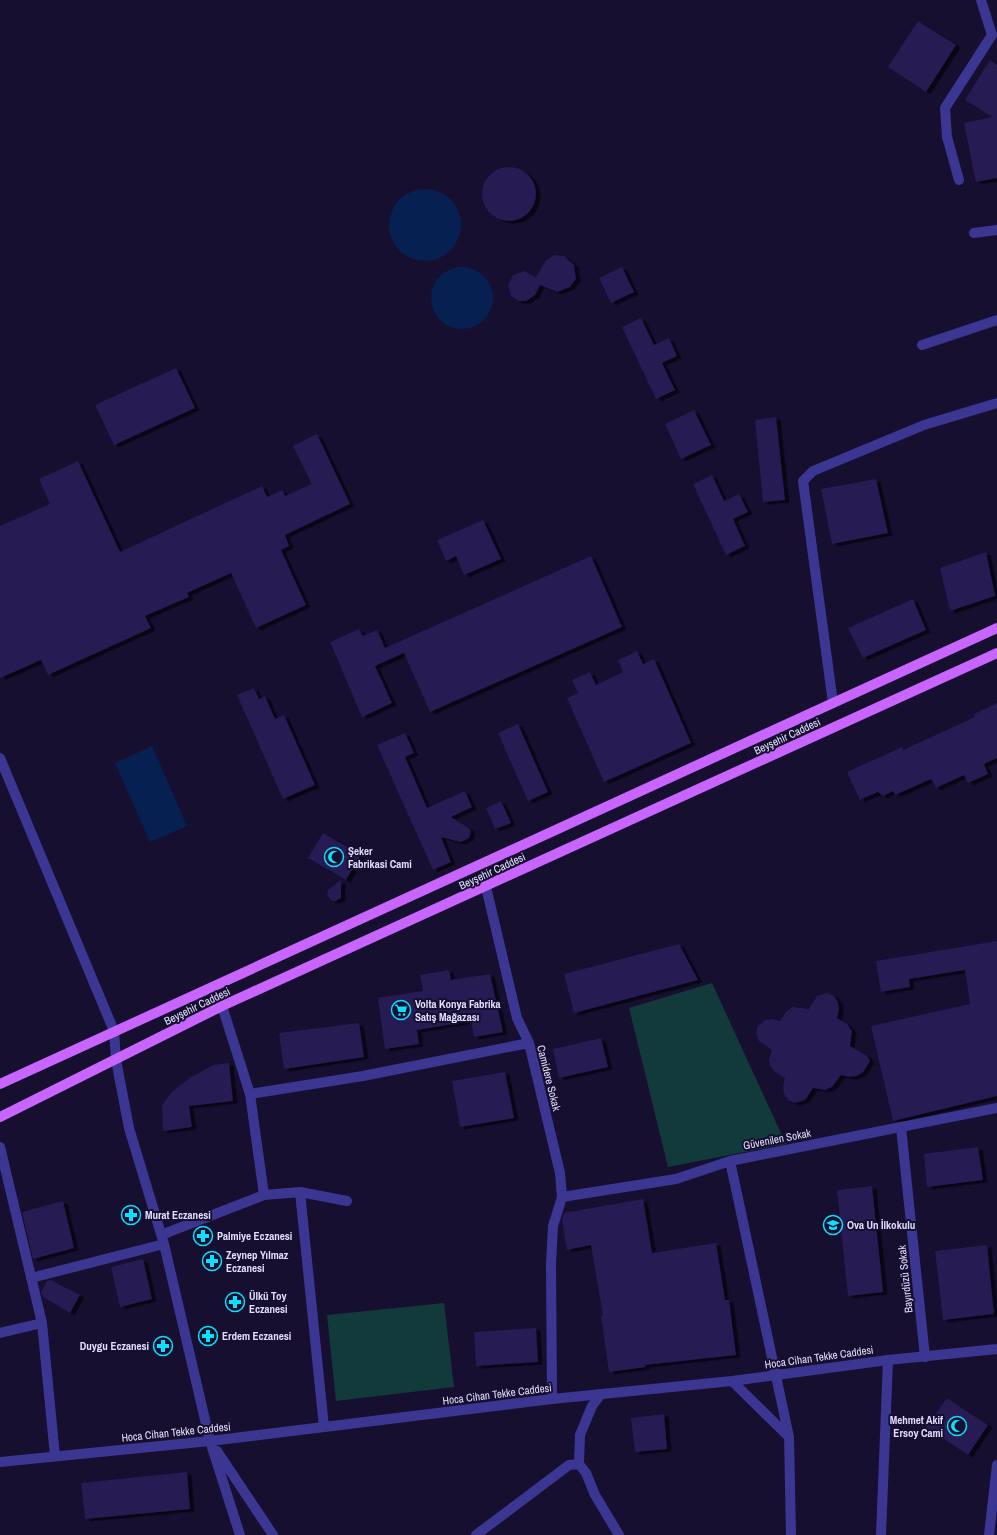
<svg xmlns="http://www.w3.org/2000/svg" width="997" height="1535" viewBox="0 0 997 1535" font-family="'Archivo Narrow',sans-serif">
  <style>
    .green { fill: #123a3a }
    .water { fill: #062052 }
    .building { fill: #271a52; filter: url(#shadow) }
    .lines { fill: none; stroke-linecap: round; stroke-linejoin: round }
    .minor { stroke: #3c3693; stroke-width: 10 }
    .tertiary { stroke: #3c3693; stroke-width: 10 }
    .primary { stroke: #c965ff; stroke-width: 10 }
    .labels { text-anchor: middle; stroke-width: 4; stroke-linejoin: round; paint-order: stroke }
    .street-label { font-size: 11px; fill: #e3deff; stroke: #160f30 }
    .poi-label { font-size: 11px; font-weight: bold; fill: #e3deff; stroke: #160f30; text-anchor: start }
  </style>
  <defs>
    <filter id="shadow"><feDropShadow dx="4.5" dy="2.5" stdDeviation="0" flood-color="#0009"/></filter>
  </defs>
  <rect width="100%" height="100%" fill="#160f30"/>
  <path class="green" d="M712,983L786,1144L668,1167L629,1008Z
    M444,1303L454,1387L336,1401L327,1315Z"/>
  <path class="water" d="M389 225a36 36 0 1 1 72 0a36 36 0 1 1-72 0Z
    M431 298a31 31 0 1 1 62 0a31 31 0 1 1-62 0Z
    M152,746L187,826L150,842L115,763Z"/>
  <path class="building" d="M918,21L956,45L926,92L888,67Z
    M990,60L997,65V178L976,182L964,123L992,117L965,100Z
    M482 194a27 27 0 1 1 54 0a27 27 0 1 1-54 0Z
    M554,255L564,256L574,265L576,279L570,287L557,292L540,285L535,295L526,301H518L511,296L508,285L513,275L524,271L536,277L546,260Z
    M622,267L634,292L611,303L599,278Z
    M641,318L654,345L669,338L677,356L662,363L675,390L656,399L622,327Z
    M176,368L195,408L114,445L95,405Z
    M694,410L711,445L681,459L665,424Z
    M776,417L785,500L763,502L755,420Z
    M317,434L350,504L285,535L289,546L281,550L306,605L256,628L231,573L187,593L189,597L145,616L151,628L48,675L41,660L0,678V526L50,504L39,479L78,461L120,552L262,486L267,497L282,490L285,496L312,484L293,446Z
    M712,475L724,501L739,494L748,512L733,519L745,546L726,555L693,484Z
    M876,479L888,533L832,544L821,489Z
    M483,520L501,559L464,575L456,556L446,561L437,540Z
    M986,552L995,596L950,611L940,568Z
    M591,556L622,627L430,712L404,653L375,666L392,703L362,717L330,642L359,629L363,636L377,630L385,648Z
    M913,599L926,630L863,658L848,628Z
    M637,651L643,664L654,659L691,743L604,782L567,698L578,693L572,680L590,672L596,685L623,672L618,660Z
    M254,688L259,699L265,696L275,719L284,715L315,785L283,799L237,695Z
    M997,703V758L984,764L988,774L968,783L964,775L936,788L931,779L895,795L893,791L883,796L878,792L860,800L847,772L902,747L903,750L975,717L974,714Z
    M518,724L548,792L528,801L498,733Z
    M405,733L414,753L405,757L427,808L465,791L472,807L451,817L469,828L471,832L469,838L461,842L441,837L451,862L433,870L377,745Z
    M501,801L511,823L495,829L486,808Z
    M323,833L361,855L346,880L308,858Z
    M341,880V898L336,901L331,900L327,895L328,890Z
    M997,941V1096L893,1121L871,1026L970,1004L965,970L909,979L910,987L881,992L876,961Z
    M679,944L698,980L574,1013L564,974Z
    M449,970L451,980L490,974L503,1032L474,1037L471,1021L417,1030L419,1044L385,1049L378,998L423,991L420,975Z
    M827,993L834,996L838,1002L839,1009L837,1018L847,1024L852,1031L850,1046L867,1056L870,1061L863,1072L857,1076L850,1077L841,1075L832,1087L825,1090L813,1088L805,1100L795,1103L788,1100L784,1094L783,1087L785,1078L775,1072L770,1066L769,1059L772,1050L759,1041L756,1034L757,1027L765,1020L772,1019L780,1021L786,1012L792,1007L809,1009L817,996Z
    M359,1023L364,1057L284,1069L279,1033Z
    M601,1038L608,1067L559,1078L553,1049Z
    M229,1063L233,1101L189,1106L192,1127L163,1131L162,1105L172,1092L191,1077L213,1065Z
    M505,1072L514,1118L460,1127L452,1081Z
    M978,1147L983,1180L927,1187L924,1154Z
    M872,1186L883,1292L848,1296L837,1190Z
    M643,1199L652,1253L716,1243L725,1300H729L736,1355L645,1365L646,1367L609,1372L601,1316L603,1315L591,1245L567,1250L562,1221L564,1213Z
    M63,1201L74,1248L33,1259L22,1212Z
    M987,1245L994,1314L943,1320L935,1251Z
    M143,1259L152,1299L120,1307L111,1267Z
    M51,1280L80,1295L70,1313L43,1297L41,1292L47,1281Z
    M536,1328L538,1362L476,1366L474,1332Z
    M947,1398L988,1425L968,1455L926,1427Z
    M664,1414L667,1449L635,1452L631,1418Z
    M187,1472L190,1509L85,1519L81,1483Z"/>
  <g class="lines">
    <path class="minor" d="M959,180L947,137L945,108L992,35L981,0
      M974,233L997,230
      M922,345L997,320
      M833,703L803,481L813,471L924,425L997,403
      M0,758L114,1031L116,1060L129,1128L164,1244L210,1441L240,1535
      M486,887L517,1018L529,1043
      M222,1006L250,1094L264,1195
      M250,1094L363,1076L529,1043L560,1173L562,1197L553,1226L551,1264L552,1399
      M901,1127L925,1357
      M0,1147L42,1323L55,1456
      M730,1161L789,1437L791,1535
      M300,1192L324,1427
      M562,1197L676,1179L730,1161L997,1108
      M161,1235L264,1195L300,1192L347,1201
      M31,1278L164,1244
      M0,1333L42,1323
      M732,1381L789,1437
      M217,1451L273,1535
      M579,1464L580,1435L592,1406L601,1394
      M881,1535L888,1360
      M989,1535L997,1465"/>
    <path class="tertiary" d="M0,1462L210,1441L552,1399L732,1381L888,1360L997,1349
      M476,1535L569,1465L579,1464L586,1473L595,1495L619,1535"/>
    <path class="primary" d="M0,1084L997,628
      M0,1117L222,1006L997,653"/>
  </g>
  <defs>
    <symbol id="mosque-ring" viewBox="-11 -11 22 22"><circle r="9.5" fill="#160f30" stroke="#0ae1ff" stroke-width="1.5"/><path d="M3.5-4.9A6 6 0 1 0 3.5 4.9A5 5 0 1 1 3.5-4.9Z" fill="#0ae1ff"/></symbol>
    <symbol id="supermarket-ring" viewBox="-11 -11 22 22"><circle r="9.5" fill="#160f30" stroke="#0ae1ff" stroke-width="1.5"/><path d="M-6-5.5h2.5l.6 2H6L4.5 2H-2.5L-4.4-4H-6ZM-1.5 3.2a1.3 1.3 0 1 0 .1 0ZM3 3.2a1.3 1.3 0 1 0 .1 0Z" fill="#0ae1ff"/></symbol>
    <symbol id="pharmacy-ring" viewBox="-11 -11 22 22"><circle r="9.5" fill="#160f30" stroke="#0ae1ff" stroke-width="1.5"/><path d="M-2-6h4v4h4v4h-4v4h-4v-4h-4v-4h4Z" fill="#0ae1ff"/></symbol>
    <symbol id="school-ring" viewBox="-11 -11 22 22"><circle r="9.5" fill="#160f30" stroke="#0ae1ff" stroke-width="1.5"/><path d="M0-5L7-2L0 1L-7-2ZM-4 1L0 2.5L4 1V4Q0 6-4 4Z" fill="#0ae1ff"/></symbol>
  </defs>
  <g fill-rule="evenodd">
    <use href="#mosque-ring" x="323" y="846" width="22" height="22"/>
    <use href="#supermarket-ring" x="390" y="999" width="22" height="22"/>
    <use href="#pharmacy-ring" x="120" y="1204" width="22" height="22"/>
    <use href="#school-ring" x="822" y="1214" width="22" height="22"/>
    <use href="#pharmacy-ring" x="192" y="1225" width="22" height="22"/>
    <use href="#pharmacy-ring" x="201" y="1250" width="22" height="22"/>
    <use href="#pharmacy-ring" x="224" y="1291" width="22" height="22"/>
    <use href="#pharmacy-ring" x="197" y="1325" width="22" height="22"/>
    <use href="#pharmacy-ring" x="152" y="1335" width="22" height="22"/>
    <use href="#mosque-ring" x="946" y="1415" width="22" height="22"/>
  </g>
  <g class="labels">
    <g class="street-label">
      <text transform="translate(787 736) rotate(-25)" y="4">Beyşehir Caddesi</text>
      <text transform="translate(492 871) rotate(-25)" y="4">Beyşehir Caddesi</text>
      <text transform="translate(197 1006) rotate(-26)" y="4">Beyşehir Caddesi</text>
      <text transform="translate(549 1078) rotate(76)" y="4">Camidere Sokak</text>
      <text transform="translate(777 1139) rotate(-11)" y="4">Güvenilen Sokak</text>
      <text transform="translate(905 1279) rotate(-96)" y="4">Bayırdüzü Sokak</text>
      <text transform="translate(819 1357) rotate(-8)" y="4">Hoca Cihan Tekke Caddesi</text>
      <text transform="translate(497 1394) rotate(-7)" y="4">Hoca Cihan Tekke Caddesi</text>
      <text transform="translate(176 1432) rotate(-6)" y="4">Hoca Cihan Tekke Caddesi</text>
    </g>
    <g class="poi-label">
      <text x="348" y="855">Şeker<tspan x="348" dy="13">Fabrikasi Cami</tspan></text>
      <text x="415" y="1008">Volta Konya Fabrika<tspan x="415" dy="13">Satış Mağazası</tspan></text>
      <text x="145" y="1219">Murat Eczanesi</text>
      <text x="847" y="1229">Ova Un İlkokulu</text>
      <text x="217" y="1240">Palmiye Eczanesi</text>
      <text x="226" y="1259">Zeynep Yılmaz<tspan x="226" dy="13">Eczanesi</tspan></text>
      <text x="249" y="1300">Ülkü Toy<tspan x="249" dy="13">Eczanesi</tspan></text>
      <text x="222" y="1340">Erdem Eczanesi</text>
      <text x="149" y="1350" text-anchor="end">Duygu Eczanesi</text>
      <text x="943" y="1424" text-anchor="end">Mehmet Akif<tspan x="943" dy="13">Ersoy Cami</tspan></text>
    </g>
  </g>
</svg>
